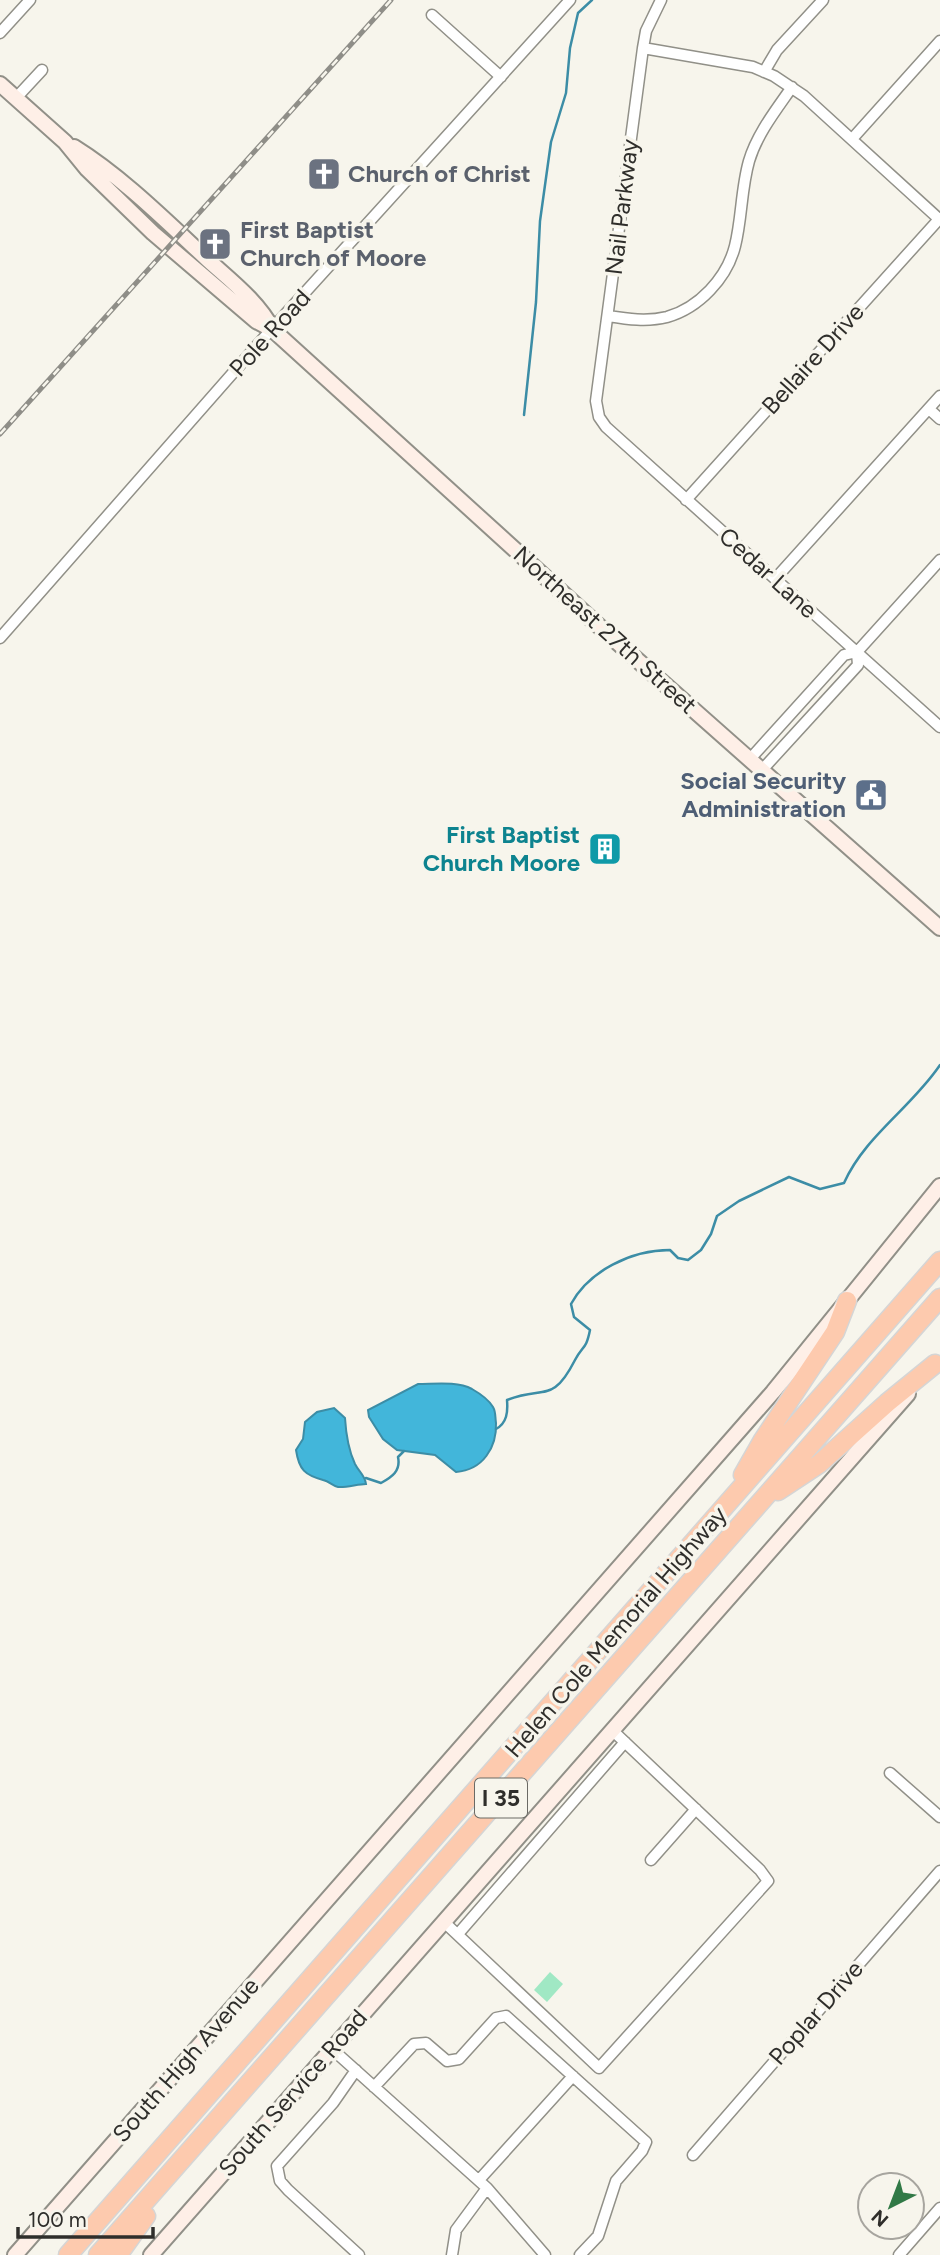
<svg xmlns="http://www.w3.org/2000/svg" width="940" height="2255" viewBox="0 0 940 2255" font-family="Figtree,sans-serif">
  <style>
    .green { fill: #a0e8c4 }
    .water { fill: #42b6da; stroke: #3c8da6; stroke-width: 2 }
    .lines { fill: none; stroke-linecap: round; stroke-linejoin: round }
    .stream { stroke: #3c8da6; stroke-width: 2.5 }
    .street-casing { stroke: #919088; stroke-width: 13 }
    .secondary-casing { stroke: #919088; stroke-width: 18 }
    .highway-casing { stroke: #d5d5d5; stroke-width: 21 }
    .street { stroke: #fff; stroke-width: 10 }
    .secondary { stroke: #feefe7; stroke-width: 14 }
    .highway { stroke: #fdcaae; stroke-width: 18 }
    .rail-casing { stroke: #8f8e88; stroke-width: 5 }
    .rail { stroke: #f7f5ec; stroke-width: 2.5; stroke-dasharray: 8; stroke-linecap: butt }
    .labels { text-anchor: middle; stroke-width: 7; stroke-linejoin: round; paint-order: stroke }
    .shield { fill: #f7f5ec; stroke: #6b6a65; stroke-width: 2 }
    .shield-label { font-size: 23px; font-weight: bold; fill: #2f2e2b }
    .worship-label { font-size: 24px; font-weight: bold; fill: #5b616d; stroke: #f7f5ec; text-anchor: start }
    .street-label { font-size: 24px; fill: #2f2e2b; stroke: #f7f5ec }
    .service-label { font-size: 24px; font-weight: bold; fill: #4e5e75; stroke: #f7f5ec; text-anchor: end }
    .culture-label { font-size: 24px; font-weight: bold; fill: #0d838f; stroke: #f7f5ec; text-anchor: end }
  </style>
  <rect width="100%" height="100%" fill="#f7f5ec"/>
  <path class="green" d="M550,1972L563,1984L547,2002L534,1990Z"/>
  <path class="water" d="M418,1384C435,1384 457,1381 472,1389C479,1393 489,1400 493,1407C496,1412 495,1417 496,1423C497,1447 483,1470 456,1472L435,1455L397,1450L383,1439L369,1417L368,1410Z
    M334,1408L345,1418C346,1435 348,1449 355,1464C359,1472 365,1475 366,1484C358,1484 346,1488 338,1487C333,1486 329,1481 323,1480C305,1475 299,1470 296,1450L303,1439L305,1422L317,1412Z"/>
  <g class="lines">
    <path class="stream" d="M524,415L536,302L540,221L551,142L566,93L570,48L578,13L592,0
      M496,1429C507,1423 508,1412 507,1400C544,1385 552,1405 575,1360C583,1345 586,1350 590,1330L574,1317L571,1304C589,1271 631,1250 670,1250L678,1258L688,1260L701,1250L711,1234L717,1216L739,1201L789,1177L820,1189L844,1183C865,1136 911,1108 940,1065
      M366,1478L381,1483C392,1477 401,1471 398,1457L404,1451"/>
    <defs>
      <path id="street" d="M661,0L646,31L643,48L596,401L599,417L606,427L940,727
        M432,15L501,77
        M0,33L30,0
        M643,48L753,67L774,76L804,96L939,219
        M764,72L777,50L823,0
        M16,98L42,70
        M852,139L940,41
        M608,316C627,319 647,322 667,317C699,308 727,278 735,246C742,218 741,189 749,161C757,134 776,110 792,87
        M929,409L940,419
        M686,500L940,218
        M775,579L940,396
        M0,638L261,341L570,0
        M750,759L844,655L857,652L940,560
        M762,770L858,665L857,652
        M890,1773L940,1817
        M651,1860L696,1809
        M443,1921L599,2068L768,1881L760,1870L612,1730
        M458,1934L625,1742
        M332,2049L487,2188L545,2255
        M356,2070L333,2103L277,2166L280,2181L288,2190L359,2255
        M374,2087L414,2044L426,2043L447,2061L459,2059L496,2018L506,2016L646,2142L642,2151L616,2181L598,2236L580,2255
        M693,2155L940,1871
        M479,2180L573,2076
        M452,2255L456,2230L487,2188
        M899,2255L940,2208"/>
      <path id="secondary" d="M0,84L65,142L87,169L153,233L256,321L273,330L600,627L940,928
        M74,147C122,177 165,220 207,259C230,280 258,301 273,330
        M15,2255L773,1392L940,1186
        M151,2255L908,1394"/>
      <path id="highway" d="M743,1475L763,1440L835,1332L847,1301
        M778,1491L819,1464L887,1403L935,1364
        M68,2255L940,1261
        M98,2255L940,1298
        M118,2255L146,2216"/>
    </defs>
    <use href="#street" class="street-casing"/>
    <use href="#secondary" class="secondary-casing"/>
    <use href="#highway" class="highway-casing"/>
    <use href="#street" class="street"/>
    <use href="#secondary" class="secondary"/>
    <use href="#highway" class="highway"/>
    <defs>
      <path id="rail" d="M0,434L391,0"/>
    </defs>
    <use href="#rail" class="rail-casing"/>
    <use href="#rail" class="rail"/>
  </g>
  <defs>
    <symbol id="church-square" viewBox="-11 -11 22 22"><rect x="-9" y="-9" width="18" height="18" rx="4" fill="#6b7280" stroke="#f7f5ec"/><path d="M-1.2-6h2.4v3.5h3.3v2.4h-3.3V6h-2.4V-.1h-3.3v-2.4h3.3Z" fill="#fff"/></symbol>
    <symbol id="civic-square" viewBox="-11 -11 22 22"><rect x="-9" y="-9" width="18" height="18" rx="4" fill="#5c6f8a" stroke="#f7f5ec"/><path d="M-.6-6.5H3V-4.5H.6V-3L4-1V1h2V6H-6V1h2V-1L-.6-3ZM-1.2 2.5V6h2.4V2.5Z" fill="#fff"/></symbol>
    <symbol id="building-square" viewBox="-11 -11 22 22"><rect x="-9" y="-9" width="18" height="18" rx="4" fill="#0f9aa8" stroke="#f7f5ec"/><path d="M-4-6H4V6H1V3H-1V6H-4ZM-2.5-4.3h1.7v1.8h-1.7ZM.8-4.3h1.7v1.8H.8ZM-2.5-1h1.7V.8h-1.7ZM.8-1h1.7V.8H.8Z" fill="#fff"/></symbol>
  </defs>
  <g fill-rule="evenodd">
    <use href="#church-square" x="305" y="155" width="38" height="38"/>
    <use href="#church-square" x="196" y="225" width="38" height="38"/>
    <use href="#civic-square" x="852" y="776" width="38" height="38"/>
    <use href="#building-square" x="586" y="830" width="38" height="38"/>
  </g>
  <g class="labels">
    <rect class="shield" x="475" y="1778.5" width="52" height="39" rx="5"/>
    <g class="shield-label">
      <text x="501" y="1806">I 35</text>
    </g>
    <g class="worship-label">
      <text x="348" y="182">Church of Christ</text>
      <text x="240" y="238">First Baptist<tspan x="240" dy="28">Church of Moore</tspan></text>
    </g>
    <g class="street-label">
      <text transform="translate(622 207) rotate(-83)" y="8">Nail Parkway</text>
      <text transform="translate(270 333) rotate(-48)" y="8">Pole Road</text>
      <text transform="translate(813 359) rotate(-48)" y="8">Bellaire Drive</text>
      <text transform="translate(768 573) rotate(42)" y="8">Cedar Lane</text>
      <text transform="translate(605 630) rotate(42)" y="8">Northeast 27th Street</text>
      <text transform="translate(616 1632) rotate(-49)" y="8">Helen Cole Memorial Highway</text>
      <text transform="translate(816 2013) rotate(-49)" y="8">Poplar Drive</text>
      <text transform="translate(186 2060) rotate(-49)" y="8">South High Avenue</text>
      <text transform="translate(293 2093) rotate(-49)" y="8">South Service Road</text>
    </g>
    <g class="service-label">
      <text x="846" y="789">Social Security<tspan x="846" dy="28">Administration</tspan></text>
    </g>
    <g class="culture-label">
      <text x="580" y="843">First Baptist<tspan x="580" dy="28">Church Moore</tspan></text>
    </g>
  </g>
  <g transform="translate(891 2206) rotate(222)"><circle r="33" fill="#f7f5ec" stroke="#a7a59f" stroke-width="2"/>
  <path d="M0-5L12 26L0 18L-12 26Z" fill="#317946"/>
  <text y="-10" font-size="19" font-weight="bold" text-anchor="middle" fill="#2f2e2b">N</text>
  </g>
  <path d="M18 2227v10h135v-10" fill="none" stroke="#2f2e2b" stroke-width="3.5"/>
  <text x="28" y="2227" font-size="21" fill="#2f2e2b" stroke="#f7f5ec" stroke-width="5" paint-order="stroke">100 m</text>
</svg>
